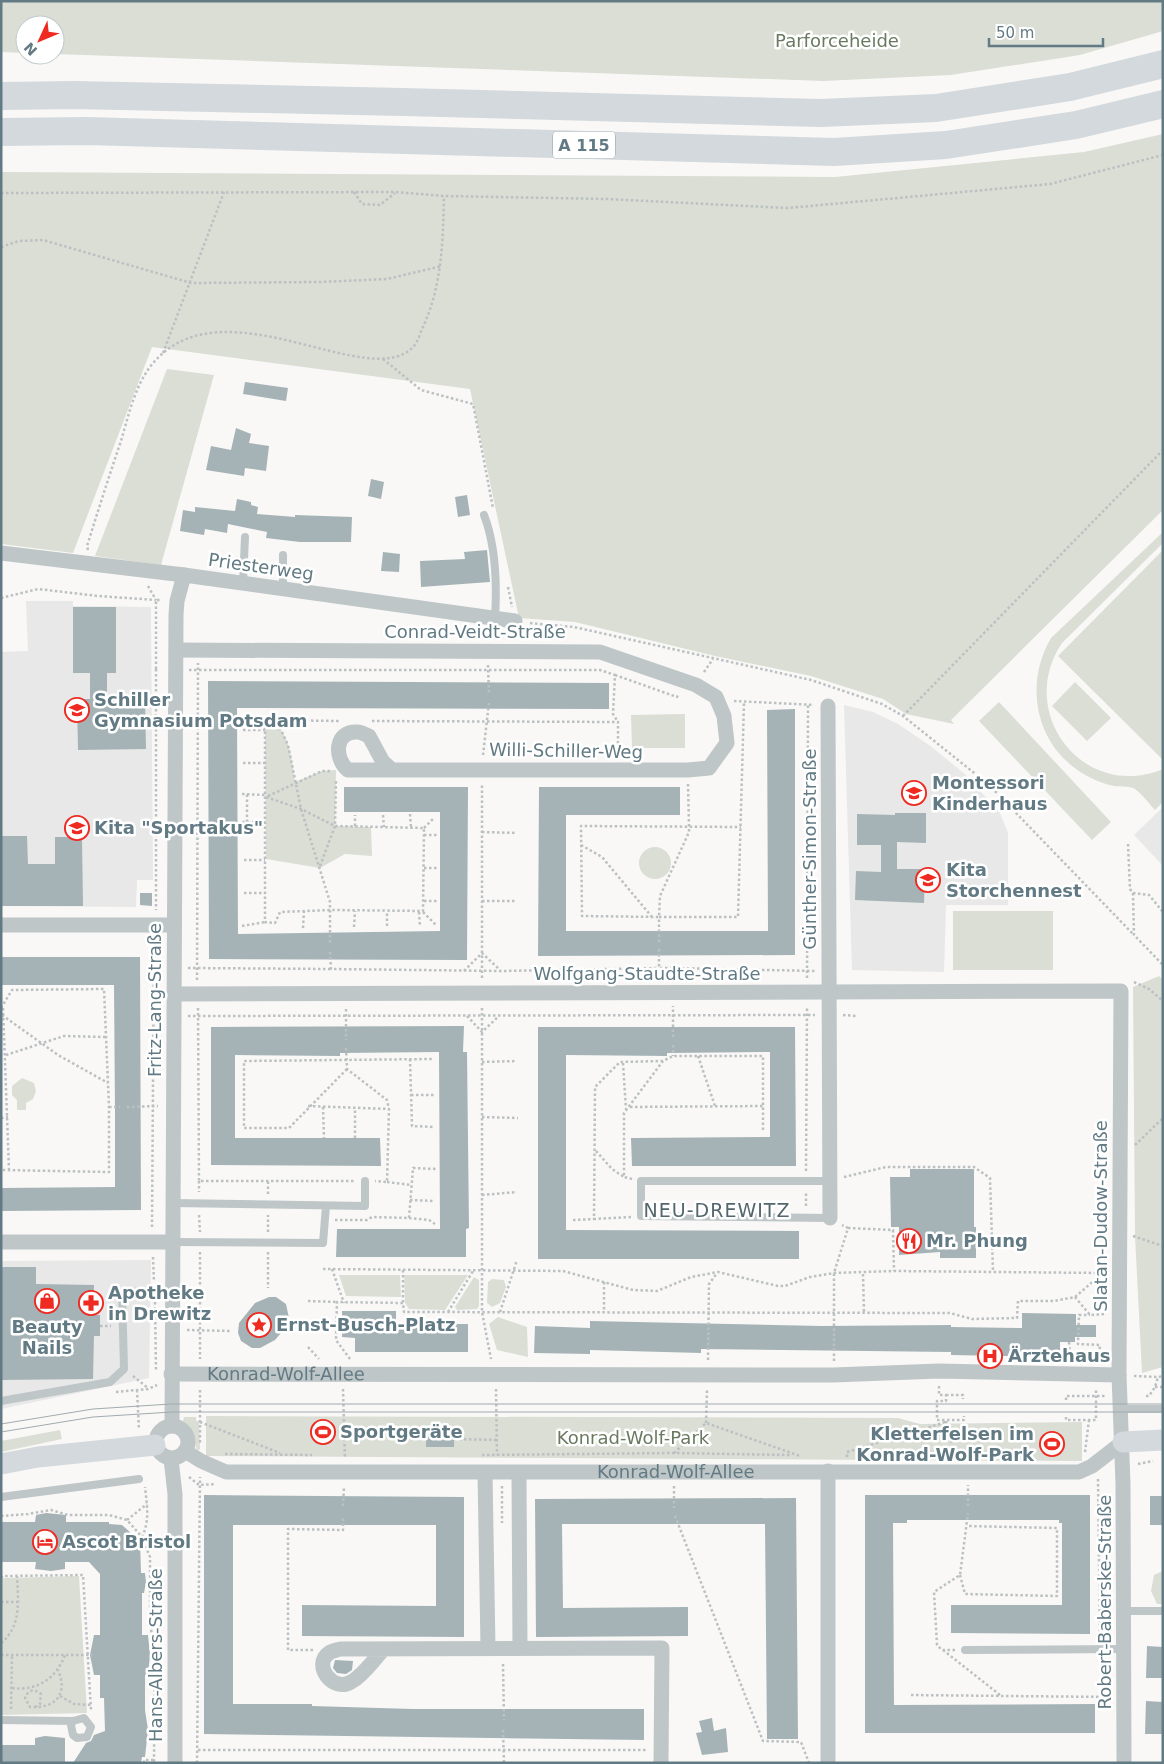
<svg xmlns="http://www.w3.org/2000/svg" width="1164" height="1764" viewBox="0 0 1164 1764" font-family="'DejaVu Sans',sans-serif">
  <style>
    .built { fill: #e7e8e7 }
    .green { fill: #daded5 }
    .building { fill: #a5b3b6 }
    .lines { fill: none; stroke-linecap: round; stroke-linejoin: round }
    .path { stroke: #bbc0c2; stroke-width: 2.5; stroke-dasharray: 2.5 2.5; stroke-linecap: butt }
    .lane { stroke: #bfc6c8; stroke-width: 8 }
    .street { stroke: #bfc6c8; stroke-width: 15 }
    .secondary { stroke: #d3d9dc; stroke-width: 21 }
    .highway { stroke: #d3d9dc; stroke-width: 28 }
    .tram { stroke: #a0abaf; stroke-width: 1 }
    .labels { text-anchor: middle; stroke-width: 5; stroke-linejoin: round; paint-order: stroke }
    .shield { fill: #fff; stroke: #91a2a8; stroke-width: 1 }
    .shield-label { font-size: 16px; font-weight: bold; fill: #627a83 }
    .park-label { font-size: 18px; fill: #6a7a61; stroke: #fff }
    .street-label { font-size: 18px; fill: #627a83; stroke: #fff }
    .poi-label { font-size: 18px; font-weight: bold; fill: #627a83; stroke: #fff; text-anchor: start }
    .neighbourhood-label { font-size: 19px; letter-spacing: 1px; fill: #54676d; stroke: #fff }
  </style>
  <rect width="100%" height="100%" fill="#f9f8f6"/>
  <path class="built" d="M26,601H73V606L151,607L153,880H137L136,907L1,906V652L28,651Z
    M844,705L873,712L898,724L929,745L965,774L1000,813L1008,833V905H946L944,972L852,970Z
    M1163,807V866L1134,835Z
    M151,1260L149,1378L1,1409V1261Z"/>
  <path class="green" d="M1,1H1163V31L1080,55L951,75L823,81L55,54V25H25V53L1,52Z
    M1163,134V510L951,720L954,724L906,714L883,699L811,676L715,656L575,622L519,618L470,389L152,347L73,553L1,544V172L835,177L1084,152Z
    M167,369L214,375L161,565L95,556Z
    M1163,532V543L1062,643C1015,713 1084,802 1163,769V802L1155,810C1149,804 1141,792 1133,788C1128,786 1120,787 1114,786C1103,784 1092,779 1082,773C1035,744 1024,684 1051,638Z
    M1163,550V760L1058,656Z
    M1075,682L1111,718L1087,741L1052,706Z
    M999,702L1111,822L1092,840L979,721Z
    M685,714V748H632L631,715Z
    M265,720C290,724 292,763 295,782L322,771L336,770L335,826L371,827L372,856L345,854L320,868L266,859Z
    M639 863a16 16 0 1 1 32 0a16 16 0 1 1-32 0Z
    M953,911H1053V970H953Z
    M1159,976L1163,980V1367L1142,1373L1135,1236L1133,987Z
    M22,1078L34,1083L36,1091L33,1099L26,1103V1110H17V1100L12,1095V1086Z
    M339,1275H400L401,1297L346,1296Z
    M404,1275H468L445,1310L409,1309L405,1303Z
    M474,1277L479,1280V1306L477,1309L457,1310L455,1307Z
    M492,1279L504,1280L506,1287L500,1303L492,1307L487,1303L488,1282Z
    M498,1317L527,1327L528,1357L497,1350L489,1324Z
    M206,1416L898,1418L920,1424L1082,1422V1461L206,1456Z
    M184,1417H196V1421H199L200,1449L197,1451L192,1431L183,1421Z
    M60,1430L62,1439L1,1452V1441Z
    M1163,1571V1604H1157L1151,1591L1154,1575Z
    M79,1576L87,1713L1,1715V1580L4,1578Z"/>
  <path class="building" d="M245,382L288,388L286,401L243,394Z
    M236,428L251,434L249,443L269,446L266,471L245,468L244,476L206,470L211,446L231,450Z
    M371,479L384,482L381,499L368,496Z
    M467,495L470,515L458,517L455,497Z
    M237,499L251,502V505L258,507L257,514L295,517V515L352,517L351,542H300L266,538L267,532L228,524L227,533L205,529L204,535L180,531L183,510L195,512V507L235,511Z
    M487,550L490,582L421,587L420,561L465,559L464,552Z
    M383,552L400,554L399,572L381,571Z
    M73,607H116V673H107V700H145L146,749L78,750L77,699H90V673H73Z
    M208,681L609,683V709L237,708L238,934L440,931V812H344V787H468L467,960L209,959Z
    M795,709V955L538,956L539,787H680V815H566V931H768L767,710Z
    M895,813H926V843L897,842V869H925L924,903L855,900L856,871L881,872V845H857V814L895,815Z
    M1,836H27L28,864H55V837H82L83,906H1Z
    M140,893H152V906L140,905Z
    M1,957H140L141,1210L1,1211V1188L115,1187V1112L114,985H1Z
    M464,1026L463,1052H467L469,1228L466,1229V1257H336L337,1229H440L439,1052L340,1053V1056L235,1055V1138H380L381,1166L211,1165V1027Z
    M538,1027H795L796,1166H632L631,1138L770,1137V1052L667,1053V1056L566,1055V1230L799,1231V1259H538Z
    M910,1169H974V1227H976V1258H940V1252L899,1255V1227H891L890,1177H910Z
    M1,1267H36V1284L94,1285L93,1315H100V1336H94L93,1379L1,1380Z
    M269,1297H276L286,1304L289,1318L287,1326L275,1340L260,1348H252L241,1341L238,1333L239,1323L255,1303Z
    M342,1311H396V1324H468V1352H355V1338L342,1337Z
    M1022,1313L1076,1314V1325H1096V1337H1075V1342H1060V1357L951,1355V1352L701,1349V1353L590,1350V1354L534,1353L535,1326L590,1328V1321L821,1326L951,1325V1327L1022,1328Z
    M426,1432H454V1447H426Z
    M204,1495L464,1497V1637L302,1636V1605L436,1606V1525H233V1704H312V1706L413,1709H644V1740L204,1734Z
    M865,1495H1090V1634L951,1633V1605H1062V1523H1059V1520H907V1523H893L894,1705L1095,1704V1733H865Z
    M1150,1496H1163V1525H1150Z
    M796,1498L798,1739H767L765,1524H562L563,1608L688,1607V1636L536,1637L535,1499Z
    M46,1513L66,1515V1522H109V1524L122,1525L140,1541L141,1573H145L146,1582L144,1593H142V1635H148L150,1655L148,1675H145V1710L148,1730L145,1757H142L141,1763H73L86,1743L91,1741L94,1735L105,1731L104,1698H100V1675H94L90,1655L94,1635H100V1574L89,1562H65V1569L51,1571L35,1569L36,1562H1V1522H35L36,1515Z
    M1147,1646L1163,1647V1678H1146Z
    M335,1660L353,1661L352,1670L346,1674L337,1673L333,1668Z
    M1146,1701L1163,1702V1734H1145Z
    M712,1718L714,1731L726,1728L728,1752L702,1755L696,1733L702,1732L699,1721Z
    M45,1736L65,1738V1763H1V1745H35V1738Z"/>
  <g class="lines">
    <path class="path" d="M354,192L362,204L380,205L395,193
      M1,193L395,192L444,196L607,199L788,208L1050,184L1163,155
      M1,247L19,241L43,240L191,283L320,282L387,279L442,266
      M163,353L224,192
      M383,359L421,390L473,404L493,508
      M88,550L87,546C98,511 109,476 121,441C129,414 135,384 154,362C225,281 370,395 414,346C418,341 420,334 422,329C442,287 443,242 444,196
      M148,586L156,600
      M508,587L512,607
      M1,598L38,589L98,596L156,600
      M530,623L574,627L811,680L882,704L903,716L988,784L1134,935
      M488,665L489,694
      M156,669V910
      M156,669V600H161
      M189,670H600L615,675L613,714L618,722
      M704,672L713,659
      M615,675L677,697L678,695
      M734,701L814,705
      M903,716L1163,450
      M272,721L281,730L288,745L301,809L330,902V945
      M372,721L618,722V756
      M243,730H265
      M483,755L489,702
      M243,763H266
      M330,771H322L266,797L301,809L335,826L424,828L423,911L331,910L280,912L275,923L265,922V720L340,721
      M688,784L689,826V832L660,896L659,917L582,916L581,826L741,827
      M242,794L266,795
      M410,814L411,828
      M383,815L384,827
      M242,822H265
      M247,822V794
      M355,826V815
      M424,828L434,818
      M482,832L517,833
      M424,835H437
      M1128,844L1130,889L1133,893L1149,895L1163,912
      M581,845L602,857L652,917
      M244,860H265
      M320,866L335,826L336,780
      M424,868H437
      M244,893H265
      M1133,893L1134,935L1163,965
      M424,901H437
      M482,901H517
      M419,912L420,927
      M423,912L436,925
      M242,926L265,922
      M387,926V911
      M354,927L355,911
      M303,928L304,911
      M659,942V917H738L744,702
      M659,949V968H672V978
      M330,952L331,969L501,971L659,968
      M188,968L331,969
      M672,968L815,971
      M464,971L482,953L500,970
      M482,978V783
      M807,978L808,705
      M197,980L198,663
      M1134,982L1149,989L1163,1001
      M1,1008L12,990L104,989L109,1107V1172L1,1170
      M3,1008L9,1170
      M198,1008L199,1181H354
      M482,1008V1312L491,1359
      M346,1009V1040
      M2,1015L58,1055L108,1083
      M843,1015L857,1016
      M188,1016L815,1015
      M467,1016L482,1032L499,1016
      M673,1037V1006
      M673,1045V1056
      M346,1048L347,1069L387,1100L389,1109L387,1182L375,1181
      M6,1055L64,1036L105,1037
      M698,1056L715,1106
      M410,1059L412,1126L435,1127
      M482,1062L517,1061
      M623,1063L626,1109
      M347,1069L289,1128H244V1061L433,1059
      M411,1095H435
      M308,1106L389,1109
      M109,1107H120
      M127,1107L158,1106
      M323,1107L324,1138
      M630,1107L763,1106
      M482,1117L518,1118
      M1,1118L8,1117
      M355,1138V1108
      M1135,1145L1163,1118
      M596,1151L612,1169L624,1177
      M806,1171L807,1006
      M844,1177L886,1167H974L990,1178L993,1271
      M632,1179L624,1177V1113L663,1061
      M199,1181V1192
      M387,1182L411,1185
      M268,1194V1181
      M482,1195L517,1192
      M410,1200L435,1201
      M806,1206V1191
      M199,1215L200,1232
      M631,1217L594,1219L595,1087L620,1062L663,1061L673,1056H763V1132
      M409,1218L429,1220L435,1224
      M335,1220H367L372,1217L409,1218L413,1168L436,1169
      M573,1220L594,1219
      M152,1227L154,940
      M848,1228L893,1230L894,1271
      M268,1232V1215
      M1133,1236L1163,1246
      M200,1252V1359
      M268,1252V1288
      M153,1257L154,1282
      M323,1269L563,1271L633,1290L657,1291L691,1277L718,1272L778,1286H785L810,1277L834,1273L894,1271L1102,1273
      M332,1269L344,1303
      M403,1270V1303
      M863,1274L864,1313
      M604,1282V1312
      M1075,1297L1090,1315L1105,1314
      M308,1301L337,1302
      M155,1302L156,1372
      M448,1312L473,1271
      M500,1312L517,1260
      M100,1326H111
      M187,1330L231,1331
      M1069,1342L1070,1356
      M308,1347L319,1359
      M350,1359L336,1340L337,1302L403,1303L404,1312L950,1313L972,1319L1017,1318L1018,1301H1054L1075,1297L1103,1273
      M1070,1359V1356L1099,1357L1100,1345L1078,1344L1079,1315H1090
      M708,1360L709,1284L717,1273
      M834,1361V1273L848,1228L842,1225
      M133,1376L148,1388
      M1134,1376L1158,1377
      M939,1386V1395H946V1401H937V1420H964V1416
      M1155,1387H1163
      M343,1389L345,1459
      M496,1389L497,1455
      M137,1390L139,1430
      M200,1390V1444
      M116,1392L148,1389L157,1385
      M946,1395H963V1399
      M1146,1396H1149L1155,1387L1158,1377L1163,1376
      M1066,1400V1396H1106
      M1066,1417V1420H1096V1389
      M946,1421L955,1456
      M200,1422L280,1453
      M706,1423L707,1390
      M454,1439L497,1440
      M1085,1452L1089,1420
      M674,1453L706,1423L800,1456
      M225,1454L312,1455
      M482,1455L674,1453L791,1455
      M847,1457V1452L946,1422
      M1138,1464L1153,1461
      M189,1477L199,1485L216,1484
      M1098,1479L1100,1639
      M502,1486V1523
      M674,1486V1508
      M343,1506L344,1487
      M968,1506V1485
      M1,1516L28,1514L51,1510L68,1515H109L127,1520L142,1537L150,1557V1626L155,1646L154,1763
      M675,1516L763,1741L801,1742L809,1763
      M127,1520L147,1504
      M142,1537C150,1520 147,1506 145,1487
      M960,1575L965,1594L1057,1596V1528L967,1526
      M1,1578L3,1576L83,1575L91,1710
      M1,1602H17
      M1,1643C22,1626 18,1600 17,1576
      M313,1650H288V1529L343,1530V1516
      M943,1650L1000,1695
      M955,1650H942L937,1645L934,1592L960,1575L968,1513
      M1,1655H92
      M1103,1659L1108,1673
      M503,1664L504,1720
      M12,1688C37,1691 56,1679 65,1655
      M911,1695L1109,1697
      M60,1696L74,1704L91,1705
      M35,1707L40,1704L41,1694C34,1688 28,1690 25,1698L30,1707C54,1709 69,1695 58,1670
      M11,1709L12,1655
      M503,1730L504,1763
      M198,1750H646
      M144,1763V1760H154
      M197,1763L200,1477"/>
    <path class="lane" d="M484,515C496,546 497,586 495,619
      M283,555V589
      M243,583L245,537
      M830,1181H641V1216L830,1218
      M173,1203L365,1206V1181
      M172,1242L323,1243L326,1206
      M1,1401L110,1382L124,1369L122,1292L172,1291
      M1121,1409H1163
      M1,1497L139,1479
      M1124,1611H1163
      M965,1650L1124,1649
      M1,1720L73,1721L84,1718L91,1727L87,1737L77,1738L73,1735L71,1725L73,1721"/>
    <g class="street">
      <path d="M1,553L184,575L515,621"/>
      <path d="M176,650L600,652L696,685L716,697L724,716L727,743L709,768L688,770H348C334,759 334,730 358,732C361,732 366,735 369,736L383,762L391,769"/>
      <path d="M828,706L830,1218"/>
      <path d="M1,925H174"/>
      <path d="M174,994L1121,991L1119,1375L1123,1484L1124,1763"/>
      <path d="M1,1242H172"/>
      <path id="s1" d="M171,1374L833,1375L939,1371L1119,1375"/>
      <circle cx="172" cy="1442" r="16"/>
      <path d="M172,1426L176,615L177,601L184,575"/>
      <path id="s2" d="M185,1451L201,1461L226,1472H1079L1092,1466L1123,1442"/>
      <path d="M171,1459L175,1494V1763"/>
      <path d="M828,1471V1763"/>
      <path d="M485,1473L488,1648"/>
      <path d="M519,1473L520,1648"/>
      <path d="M384,1649C374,1659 364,1675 351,1682C333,1693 312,1665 329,1653C332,1651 337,1650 340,1649L662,1648L661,1763"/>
    </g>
    <path class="secondary" d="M1123,1442L1163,1440
      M1,1464L38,1457L155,1445"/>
    <path class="highway" d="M1,96L74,95L403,102L821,113L936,108L1070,87L1163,64
      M1,132L86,131L834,152L946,145L1076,125L1163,104"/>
    <path class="tram" d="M1,1424L93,1409L171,1404H1163
      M1,1432L93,1417L172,1412H1163"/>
  </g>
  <defs>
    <symbol id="school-ring" viewBox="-11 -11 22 22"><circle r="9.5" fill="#fff" stroke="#ee2a21" stroke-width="1.5"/><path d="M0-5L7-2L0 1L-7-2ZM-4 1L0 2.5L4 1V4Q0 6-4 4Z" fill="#ee2a21"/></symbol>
    <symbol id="restaurant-ring" viewBox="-11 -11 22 22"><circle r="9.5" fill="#fff" stroke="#ee2a21" stroke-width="1.5"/><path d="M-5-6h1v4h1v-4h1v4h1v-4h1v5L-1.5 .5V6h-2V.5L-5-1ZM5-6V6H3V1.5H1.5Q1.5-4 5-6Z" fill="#ee2a21"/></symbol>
    <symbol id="shop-ring" viewBox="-11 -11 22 22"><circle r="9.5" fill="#fff" stroke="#ee2a21" stroke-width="1.5"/><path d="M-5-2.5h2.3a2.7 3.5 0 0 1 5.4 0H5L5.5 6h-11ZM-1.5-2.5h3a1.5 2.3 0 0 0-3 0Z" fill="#ee2a21"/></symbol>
    <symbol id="pharmacy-ring" viewBox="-11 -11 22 22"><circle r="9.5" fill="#fff" stroke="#ee2a21" stroke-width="1.5"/><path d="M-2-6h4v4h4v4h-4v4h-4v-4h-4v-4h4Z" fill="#ee2a21"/></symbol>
    <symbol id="sight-ring" viewBox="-11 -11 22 22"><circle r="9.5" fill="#fff" stroke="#ee2a21" stroke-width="1.5"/><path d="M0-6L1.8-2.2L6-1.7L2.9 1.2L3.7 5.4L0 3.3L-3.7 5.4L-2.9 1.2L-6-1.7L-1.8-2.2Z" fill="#ee2a21"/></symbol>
    <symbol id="hospital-ring" viewBox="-11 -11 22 22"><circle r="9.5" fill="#fff" stroke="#ee2a21" stroke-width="1.5"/><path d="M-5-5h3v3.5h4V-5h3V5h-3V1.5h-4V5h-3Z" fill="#ee2a21"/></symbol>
    <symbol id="stadium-ring" viewBox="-11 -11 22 22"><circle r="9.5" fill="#fff" stroke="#ee2a21" stroke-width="1.5"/><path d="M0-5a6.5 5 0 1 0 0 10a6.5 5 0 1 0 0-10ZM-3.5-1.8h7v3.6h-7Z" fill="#ee2a21"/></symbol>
    <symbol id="hotel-ring" viewBox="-11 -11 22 22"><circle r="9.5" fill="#fff" stroke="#ee2a21" stroke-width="1.5"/><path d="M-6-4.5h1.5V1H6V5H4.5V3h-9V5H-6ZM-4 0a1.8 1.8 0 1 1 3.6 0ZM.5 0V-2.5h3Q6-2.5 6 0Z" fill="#ee2a21"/></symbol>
  </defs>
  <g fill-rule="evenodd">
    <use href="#school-ring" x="63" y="696" width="28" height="28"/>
    <use href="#school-ring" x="900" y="779" width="28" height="28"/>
    <use href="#school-ring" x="63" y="814" width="28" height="28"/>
    <use href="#school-ring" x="914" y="866" width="28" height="28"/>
    <use href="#restaurant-ring" x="895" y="1227" width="28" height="28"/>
    <use href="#shop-ring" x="33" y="1287" width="28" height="28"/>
    <use href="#pharmacy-ring" x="77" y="1289" width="28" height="28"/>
    <use href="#sight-ring" x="245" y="1311" width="28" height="28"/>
    <use href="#hospital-ring" x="976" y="1342" width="28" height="28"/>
    <use href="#stadium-ring" x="309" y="1418" width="28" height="28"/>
    <use href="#stadium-ring" x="1038" y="1430" width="28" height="28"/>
    <use href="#hotel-ring" x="31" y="1528" width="28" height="28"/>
  </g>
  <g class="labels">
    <rect class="shield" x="553" y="131.5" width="62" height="27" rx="4"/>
    <g class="shield-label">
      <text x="584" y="151">A 115</text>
    </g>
    <g class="park-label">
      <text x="837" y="47">Parforceheide</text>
      <text x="633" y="1444">Konrad-Wolf-Park</text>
    </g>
    <g class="street-label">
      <text transform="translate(261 567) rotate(8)" y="6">Priesterweg</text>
      <text x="475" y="638">Conrad-Veidt-Straße</text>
      <text transform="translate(566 751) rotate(1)" y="6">Willi-Schiller-Weg</text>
      <text transform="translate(810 849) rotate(-90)" y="6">Günther-Simon-Straße</text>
      <text x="647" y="980">Wolfgang-Staudte-Straße</text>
      <text transform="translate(155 1000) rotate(-90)" y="6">Fritz-Lang-Straße</text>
      <text transform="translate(1101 1216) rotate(-90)" y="6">Slatan-Dudow-Straße</text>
      <text dy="6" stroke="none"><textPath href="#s1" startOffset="115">Konrad-Wolf-Allee</textPath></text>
      <text dy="6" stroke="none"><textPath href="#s2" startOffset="496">Konrad-Wolf-Allee</textPath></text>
      <text transform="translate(1105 1602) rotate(-90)" y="6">Robert-Baberske-Straße</text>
      <text transform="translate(156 1655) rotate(-90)" y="6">Hans-Albers-Straße</text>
    </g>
    <g class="poi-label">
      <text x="94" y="706">Schiller<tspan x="94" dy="21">Gymnasium Potsdam</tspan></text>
      <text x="932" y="789">Montessori<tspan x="932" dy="21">Kinderhaus</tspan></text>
      <text x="94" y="834">Kita "Sportakus"</text>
      <text x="946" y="876">Kita<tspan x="946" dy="21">Storchennest</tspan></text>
      <text x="926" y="1247">Mr. Phung</text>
      <text x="108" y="1299">Apotheke<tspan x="108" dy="21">in Drewitz</tspan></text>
      <text x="276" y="1331">Ernst-Busch-Platz</text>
      <text x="47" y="1333" text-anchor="middle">Beauty<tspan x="47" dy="21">Nails</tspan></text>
      <text x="1008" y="1362">Ärztehaus</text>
      <text x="340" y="1438">Sportgeräte</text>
      <text x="1034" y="1440" text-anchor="end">Kletterfelsen im<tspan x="1034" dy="21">Konrad-Wolf-Park</tspan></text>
      <text x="62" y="1548">Ascot Bristol</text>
    </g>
    <g class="neighbourhood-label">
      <text x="717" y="1217">NEU-DREWITZ</text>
    </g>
  </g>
  <rect width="1164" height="1764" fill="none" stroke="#627a83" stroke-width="5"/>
  <g transform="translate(40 40) rotate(226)"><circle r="24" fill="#ffffff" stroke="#c0cacd"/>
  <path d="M0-4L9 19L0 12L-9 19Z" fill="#ee2a21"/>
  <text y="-8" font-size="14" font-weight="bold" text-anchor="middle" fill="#627a83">N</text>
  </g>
  <path d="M989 38v8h114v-8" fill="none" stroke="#627a83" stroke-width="2.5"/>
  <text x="996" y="38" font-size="15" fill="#627a83" stroke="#ffffff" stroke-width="4" paint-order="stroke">50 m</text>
</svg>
